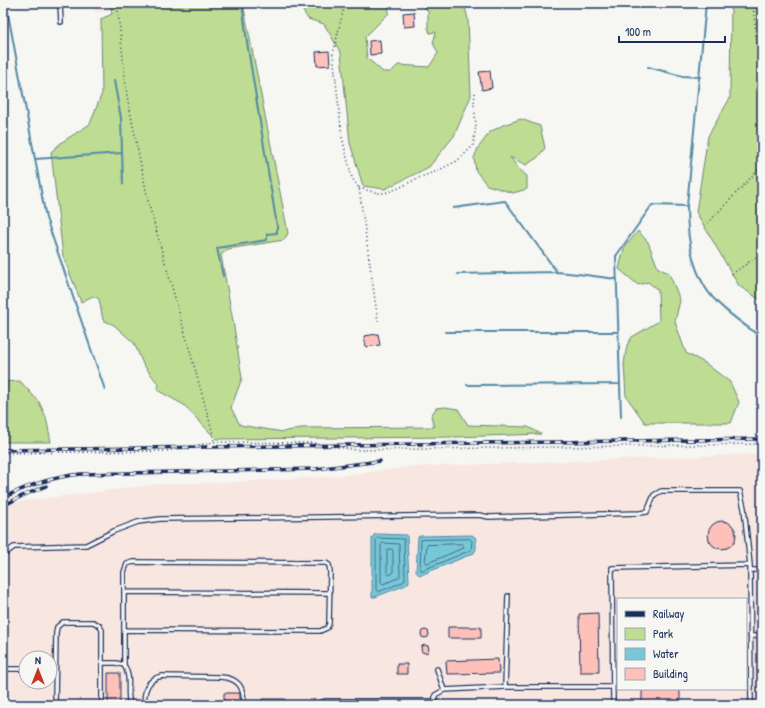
<svg xmlns="http://www.w3.org/2000/svg" width="765" height="708" viewBox="0 0 765 708" font-family="'Patrick Hand',sans-serif">
  <style>
    .built { fill: #f8e6e1; fill-rule: evenodd }
    .green { fill: #bfdc93; stroke: #6d8678 }
    .water { fill: #78c7d6; stroke: #538aa6 }
    .lines { fill: none; stroke-linecap: round; stroke-linejoin: round }
    .shore { stroke: #406c8e; stroke-width: 1 }
    .stream { stroke: #538aa6; stroke-width: 2 }
    .building { fill: #fdc1ba; stroke: #1b2f5e }
    .lane-casing { stroke: #1b2f5e; stroke-width: 6 }
    .path { stroke: #1b2f5e; stroke-width: 1.5; stroke-dasharray: 1 3; stroke-linecap: butt }
    .lane { stroke: #f6f6f2; stroke-width: 3.5 }
    .rail-casing { stroke: #1b2f5e; stroke-width: 3.5 }
    .rail { stroke: #f6f6f2; stroke-width: 2; stroke-dasharray: 6; stroke-linecap: butt }
  </style>
  <rect width="100%" height="100%" fill="#f6f6f2"/>
  <filter id="ink" filterUnits="userSpaceOnUse"><feTurbulence type="fractalNoise" baseFrequency=".025" numOctaves="2"/><feDisplacementMap in="SourceGraphic" scale="8" xChannelSelector="R" yChannelSelector="G"/><feConvolveMatrix kernelMatrix="1 2 1 2 8 2 1 2 1" color-interpolation-filters="sRGB"/></filter>
  <g filter="url(#ink)">
    <path class="built" d="M95,3H107L108,11L95,12Z
      M762,454V705H3V476L17,502L160,484L238,482L336,476L409,467ZM618,599H746V689H618ZM26,658H50V682H26Z"/>
    <path class="green" d="M110,3H243L288,233L284,240L228,249L221,255L233,321L242,378L231,408L240,425L283,432L301,428L434,427L431,416L436,408L445,407L458,409L468,425L528,427L541,434L455,437L216,439L184,405L157,390L159,385L143,364L134,343L114,325L103,320L99,299L93,296L81,302L63,256L51,152L62,142L90,124L102,93L101,19L112,14Z
      M298,3H388L389,13L365,37L367,58L383,72H391L398,65L429,67L438,53L433,43L436,32L430,33L428,28V11L420,3H464L468,19L471,96L454,136L429,167L385,189L363,186L350,143L341,53L324,24L308,19Z
      M731,3H762V301L739,286L696,212L708,136L730,98Z
      M521,119L540,126L545,148L537,158L526,165L510,157L519,169L527,176V189L513,193L487,185L476,171L474,158L478,148L490,132L503,125Z
      M638,231L648,242L658,268L669,273L680,300L675,322L686,353L705,363L730,382L739,402L731,423H645L626,396L624,364L627,345L632,337L659,321L658,290L648,282L638,285L619,269L624,248Z
      M20,381L39,402L46,417L51,442H3V382Z"/>
    <path class="water" d="M375,534L407,535L409,582L406,585L375,597H372V538Z
      M472,535L476,538V549L474,553L421,575L418,574L416,571L418,537L420,536Z"/>
    <g class="lines">
      <path class="shore" d="M378,538L404,539L405,580L403,582L378,592L376,590V540Z
        M470,539L472,541L471,550L423,570H420L421,540Z
        M383,543L399,544L400,576L398,578L383,584L381,582V545Z
        M462,544L464,546L463,548L428,563L425,562L427,545Z
        M388,549H392L393,551V573L389,575L387,573V551Z"/>
      <path class="stream" d="M6,3L46,218L105,390
        M706,3L687,206C687,233 691,264 705,287C716,306 744,324 762,338
        M648,67L682,76L700,77
        M114,81L121,118L123,184
        M35,159L122,153
        M453,208L505,201L557,272
        M458,274L557,272L578,274L616,279
        M223,276L217,248L267,240V234L277,233V226L247,42L242,3
        M445,332H618
        M467,385L619,384
        M621,417L616,256L652,205L687,206"/>
    </g>
    <path class="building" d="M414,12L415,26L404,27L403,13Z
      M380,40L381,54L370,55L369,41Z
      M329,51L330,65L317,66L316,52Z
      M490,71L492,88L482,90L479,72Z
      M378,334L380,345L366,347L364,336Z
      M708 535a14 14 0 1 1 28 0a14 14 0 1 1-28 0Z
      M598,613L599,672H580L579,614Z
      M448,627H481V638H448Z
      M421 634a4 4 0 1 1 8 0a4 4 0 1 1-8 0Z
      M421 649a4 4 0 1 1 8 0a4 4 0 1 1-8 0Z
      M498,659L499,673L447,674L446,661Z
      M397,664H407V674H397Z
      M108,673H120V705H108Z
      M642,689H680V705H642Z
      M224,693H240V705H224Z
      M262,699H285V705H262Z"/>
    <g class="lines">
      <defs>
        <path id="lane" d="M59,3L60,4L61,22
          M3,555L14,547L86,545L114,531L138,522L160,519L479,515L489,517L640,513L647,512L654,495L661,491H740L744,508L750,565
          M133,562L326,563L329,565L330,572L329,624L327,628L320,631L124,630V572L127,564Z
          M750,570H762
          M124,592L330,593
          M750,636H762
          M103,663H116L124,665C132,677 126,691 130,705
          M124,665V630
          M3,669H26
          M437,669L444,690
          M505,687L508,596
          M435,701V695L444,690L505,687H613
          M55,705L56,633L57,627L63,622H93L99,625L102,630V705
          M144,705C144,691 147,679 162,676L220,677C239,678 244,687 244,705
          M316,705L325,701H435V705
          M613,705L612,568L750,565L751,705"/>
      </defs>
      <use href="#lane" class="lane-casing"/>
      <path class="path" d="M117,3L127,96L149,205L212,430L214,442
        M345,3L333,54L342,137L352,178L359,188L378,321
        M753,3L758,56L762,77
        M359,188L377,193H385L399,188L418,178L437,171L457,161L473,146L476,125L474,105L475,92
        M705,226L762,166
        M732,274L762,253
        M3,453L165,451L214,442L313,443L356,450L762,444"/>
      <use href="#lane" class="lane"/>
      <defs>
        <path id="rail" d="M3,450L762,439
          M3,498C28,485 53,477 81,474L316,469L380,461
          M3,506L22,496L46,486"/>
      </defs>
      <use href="#rail" class="rail-casing"/>
      <use href="#rail" class="rail"/>
    </g>
  </g>
  <rect width="765" height="708" fill="none" stroke="#f6f6f2" stroke-width="16"/>
  <rect x="8" y="8" width="749" height="692" fill="none" stroke="#1b2f5e" stroke-width="1.5" filter="url(#ink)"/>
  <rect x="617" y="598" width="130" height="92" fill="#f6f6f2" stroke="#9ea6b7"/>
  <rect x="625" y="611" width="20" height="6" fill="#1b2f5e" stroke="#9ea6b7"/>
  <text x="653" y="618" font-size="12" fill="#1b2f5e">Railway</text>
  <rect x="625" y="628" width="20" height="12" fill="#bfdc93" stroke="#9ea6b7"/>
  <text x="653" y="638" font-size="12" fill="#1b2f5e">Park</text>
  <rect x="625" y="648" width="20" height="12" fill="#78c7d6" stroke="#9ea6b7"/>
  <text x="653" y="658" font-size="12" fill="#1b2f5e">Water</text>
  <rect x="625" y="668" width="20" height="12" fill="#fdc1ba" stroke="#9ea6b7"/>
  <text x="653" y="678" font-size="12" fill="#1b2f5e">Building</text>
  <g transform="translate(38 670)"><circle r="19" fill="#f6f6f2" stroke="#9ea6b7"/>
  <path d="M0-3L7 15L0 10L-7 15Z" fill="#c8321e"/>
  <text y="-6" font-size="11" font-weight="bold" text-anchor="middle" fill="#1b2f5e">N</text>
  </g>
  <path d="M619 36v6h106v-6" fill="none" stroke="#1b2f5e" stroke-width="2"/>
  <text x="625" y="36" font-size="12" fill="#1b2f5e" stroke="#f6f6f2" stroke-width="3" paint-order="stroke">100 m</text>
</svg>
